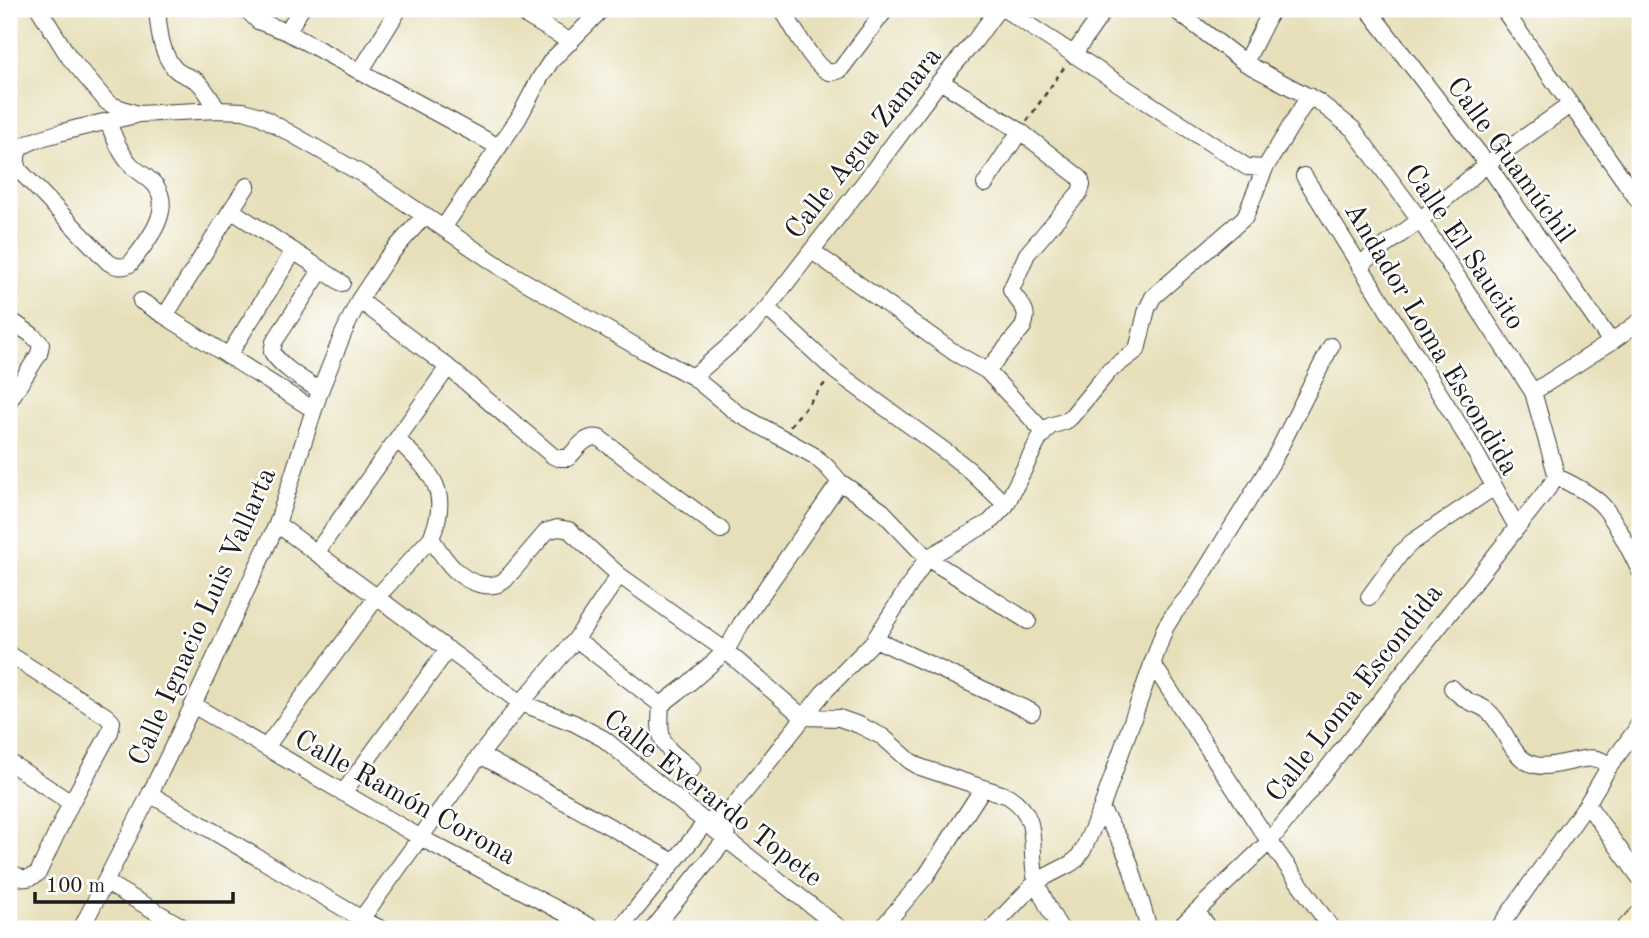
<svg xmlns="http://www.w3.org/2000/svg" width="1649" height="938" viewBox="0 0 1649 938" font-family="'Old Standard TT',serif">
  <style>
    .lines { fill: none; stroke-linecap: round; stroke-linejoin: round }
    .street-casing { stroke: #3a3934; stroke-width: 18 }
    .secondary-casing { stroke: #3a3934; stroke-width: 25 }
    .path { stroke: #3a3934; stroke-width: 2.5; stroke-dasharray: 5 5; stroke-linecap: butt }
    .street { stroke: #fff; stroke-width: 16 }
    .secondary { stroke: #fae7c3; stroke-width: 23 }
    .labels { text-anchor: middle; stroke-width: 5; stroke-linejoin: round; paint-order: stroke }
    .street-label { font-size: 28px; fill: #1c1c1c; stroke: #fff }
  </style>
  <rect width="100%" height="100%" fill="#fff"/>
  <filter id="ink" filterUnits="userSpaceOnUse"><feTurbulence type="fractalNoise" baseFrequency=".0143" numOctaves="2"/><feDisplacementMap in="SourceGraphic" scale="14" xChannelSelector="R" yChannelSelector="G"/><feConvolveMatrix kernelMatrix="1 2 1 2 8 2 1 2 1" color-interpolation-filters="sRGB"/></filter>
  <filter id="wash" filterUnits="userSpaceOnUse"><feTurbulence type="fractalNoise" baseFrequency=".00686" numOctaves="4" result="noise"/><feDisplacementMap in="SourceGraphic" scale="28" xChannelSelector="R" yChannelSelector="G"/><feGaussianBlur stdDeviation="1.57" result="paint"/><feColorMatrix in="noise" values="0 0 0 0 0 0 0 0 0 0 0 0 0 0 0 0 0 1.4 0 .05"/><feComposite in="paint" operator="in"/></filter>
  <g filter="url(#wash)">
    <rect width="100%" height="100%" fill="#e7dfb9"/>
  </g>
  <g filter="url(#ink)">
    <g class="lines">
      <defs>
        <path id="street" d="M39,9L69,57L107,102L114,106L138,114L218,110L244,111L260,116L369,178L505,270L644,351L693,377L737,413L813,455L828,468L840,482L882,511L927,558L1028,621
          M157,9C159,29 160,51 174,68C181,76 191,76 198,82C206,89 212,102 218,110
          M246,9L258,21L287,32L499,147
          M515,9L571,42
          M782,9C790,22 815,69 829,72C833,73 836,72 840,70L886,9
          M1004,9L1247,167L1265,168L1309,96
          M1174,9L1245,63L1319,102L1353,129L1420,220L1533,392L1557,477C1572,484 1588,492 1600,503C1614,516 1631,553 1640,571
          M1368,9L1487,164L1611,342
          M1503,9L1640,203
          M287,32L301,9
          M1073,55L1105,9
          M1245,63L1272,9
          M360,72L399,9
          M940,81L1020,131L1080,178L1082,185L1080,192L1027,254L1011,290C1019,305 1031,308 1023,327L987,371
          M108,122C114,137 120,153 131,165C139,173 149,177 156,186C174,212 145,244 130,264C123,268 115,267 108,262L19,170C17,163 15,156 20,149C30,136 116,120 136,115
          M1304,176L1466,436L1517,527
          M985,184L1020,131
          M247,186L231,210L342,283
          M443,228L518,119L540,78L551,61L602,9
          M812,251L955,353L987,371L1044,432
          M1359,265L1420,220L1487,164L1570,105
          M359,300L448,367L553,456L558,458H568C577,449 585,435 599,438L721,530
          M141,301L165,316L231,210
          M767,308L835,371L949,454L968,469L1006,505
          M165,316L314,410
          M9,319L32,335L41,344L39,354L9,401
          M228,356L294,251
          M693,377L745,332L767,308L864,183L940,81L974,42L998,9
          M320,391C304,380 283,369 272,352L274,342L322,269
          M1533,392L1611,342L1640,321
          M277,524L521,703L574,723L604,739L726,839L841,929
          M431,538C438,549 445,561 455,570C467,582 490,592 505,580L547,531L558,528L569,530L619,575L726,651L803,717L839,718L859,725L883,737L910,761L920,767L1008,796C1041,817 1029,843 1035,875C1037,887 1054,920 1061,929
          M316,553L448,367
          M1369,597L1401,553L1411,543L1494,487
          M576,639L661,705
          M875,639L1032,712
          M9,654L106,716L112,722L110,732L71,803L38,873C26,882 20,878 9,871
          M1152,663L1260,828L1332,929
          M1452,688C1457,694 1463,698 1470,702C1477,705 1483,706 1489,712C1506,727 1510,759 1535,765C1555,770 1586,753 1600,760C1604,761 1606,764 1609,767
          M193,705L421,838L595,929
          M266,747L377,597L431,538C453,490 429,471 397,439
          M480,755L674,862
          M9,762L71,803
          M692,769C662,745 658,745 661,705L687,685L726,651L741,624L840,482
          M343,793L448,649
          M150,794L362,919L381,929
          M1587,804L1640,878
          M1101,809L1121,842L1130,864L1149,929
          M105,882L186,929
          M1197,912L1210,929
          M81,929L150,794L193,705L277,524L320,391L343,334L359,300L387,258L425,215
          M354,929L480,755L521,703L576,639L619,575
          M620,929L706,822L729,812L823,693L873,642L927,558L990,522L1006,505L1039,439L1050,426L1066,421L1071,417L1109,371L1137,350L1147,309L1153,297L1245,217L1265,168
          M653,929L726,839L727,828
          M881,929L926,876L983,788
          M991,929L1037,881L1070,864L1077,859L1083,850L1101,809L1165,628L1175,612L1192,592L1274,459L1331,346
          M1178,929L1270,841L1557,477
          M1498,929L1587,804L1609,767L1635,731L1640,722"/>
        <path id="secondary" d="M1628,929L1640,917"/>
      </defs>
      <use href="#street" class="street-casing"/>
      <use href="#secondary" class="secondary-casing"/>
      <path class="path" d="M1027,121L1065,66
        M790,426L826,382"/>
      <use href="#street" class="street"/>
      <use href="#secondary" class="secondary"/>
    </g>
  </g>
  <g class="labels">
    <g class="street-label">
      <text transform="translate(862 142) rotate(-52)" y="10">Calle Agua Zamara</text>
      <text transform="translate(1512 159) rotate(54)" y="10">Calle Guamúchil</text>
      <text transform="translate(1466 246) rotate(56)" y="10">Calle El Saucito</text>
      <text transform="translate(1433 338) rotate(59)" y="10">Andador Loma Escondida</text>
      <text transform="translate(201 616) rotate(-66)" y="10">Calle Ignacio Luis Vallarta</text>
      <text transform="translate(1353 692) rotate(-52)" y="10">Calle Loma Escondida</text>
      <text transform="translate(406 796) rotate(29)" y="10">Calle Ramón Corona</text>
      <text transform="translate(714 797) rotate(38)" y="10">Calle Everardo Topete</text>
    </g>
  </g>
  <rect width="1649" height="938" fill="none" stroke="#fff" stroke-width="35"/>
  <path d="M35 892v10h198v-10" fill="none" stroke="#1c1c1c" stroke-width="3.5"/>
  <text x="46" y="892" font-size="21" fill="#1c1c1c" stroke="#ffffff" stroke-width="5" paint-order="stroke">100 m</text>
</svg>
